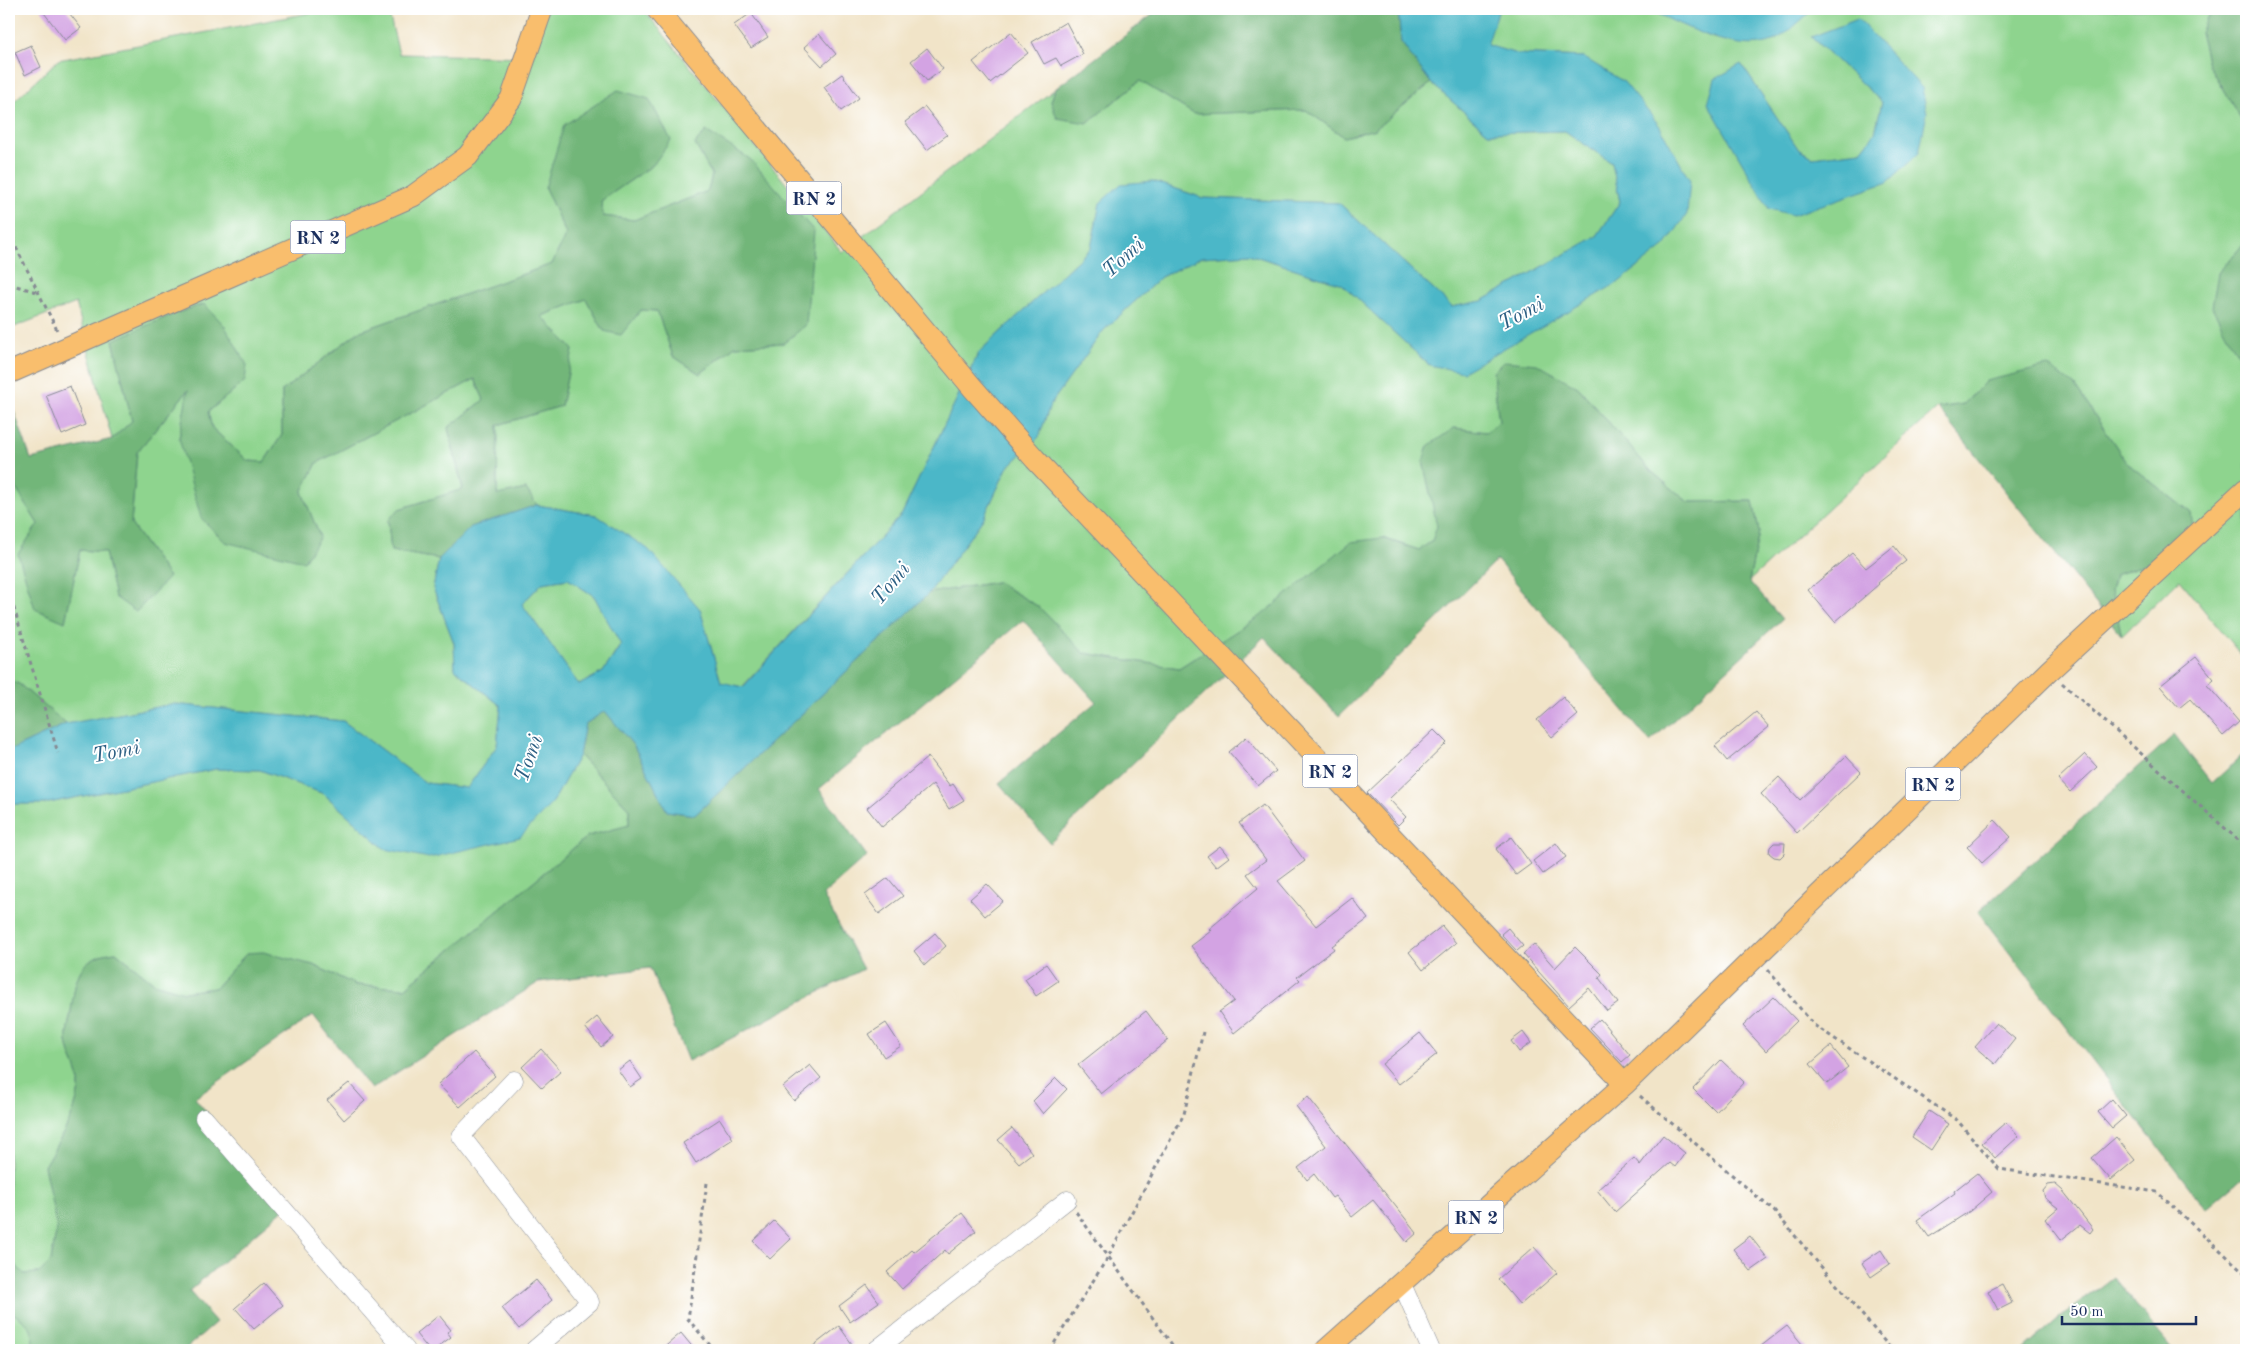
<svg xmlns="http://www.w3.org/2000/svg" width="2255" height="1359" viewBox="0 0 2255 1359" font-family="'Old Standard TT',serif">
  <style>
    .green { fill: #8ed48e; stroke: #548276; fill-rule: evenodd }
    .forest { fill: #72b679; stroke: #46726c }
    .water { fill: #4bb7c8; stroke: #337393; fill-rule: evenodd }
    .building { fill: #d3a3e3 }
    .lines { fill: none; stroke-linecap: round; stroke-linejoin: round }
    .minor-casing { stroke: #868a93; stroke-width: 19 }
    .major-casing { stroke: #868a93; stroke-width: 23 }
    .path { stroke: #868a93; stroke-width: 3; stroke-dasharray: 4 4; stroke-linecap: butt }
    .minor { stroke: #fff; stroke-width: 18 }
    .major { stroke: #f9be6d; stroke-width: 21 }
    .labels { text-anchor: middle; stroke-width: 4; stroke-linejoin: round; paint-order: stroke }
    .shield { fill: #fff; stroke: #5f6d8e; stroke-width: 1 }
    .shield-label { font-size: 19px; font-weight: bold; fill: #1b2f5e }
    .water-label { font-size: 21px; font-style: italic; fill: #2c5f83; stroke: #fff }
  </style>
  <rect width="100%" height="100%" fill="#fff"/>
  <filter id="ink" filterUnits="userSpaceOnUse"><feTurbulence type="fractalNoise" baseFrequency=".02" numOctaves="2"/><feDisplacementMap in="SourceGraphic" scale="10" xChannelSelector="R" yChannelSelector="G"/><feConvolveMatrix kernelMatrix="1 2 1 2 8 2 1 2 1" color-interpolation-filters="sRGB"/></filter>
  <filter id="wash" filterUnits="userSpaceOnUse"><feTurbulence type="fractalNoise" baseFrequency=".0096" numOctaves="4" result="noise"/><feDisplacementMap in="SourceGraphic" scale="20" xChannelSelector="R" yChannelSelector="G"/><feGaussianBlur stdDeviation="1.12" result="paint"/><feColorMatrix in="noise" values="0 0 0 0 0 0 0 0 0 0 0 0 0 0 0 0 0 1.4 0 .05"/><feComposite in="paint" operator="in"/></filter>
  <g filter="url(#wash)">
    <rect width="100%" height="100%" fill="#f1e4c8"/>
    <path class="green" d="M331,9H388L399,54L532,57L547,9H643L842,252L1055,89L1051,102L1087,123L1140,81L1194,114L1306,110L1344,137L1375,129L1431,83L1488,133L1565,131L1612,163L1620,202L1597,236L1482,301L1452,307L1339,203L1203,198L1153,181L1100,203L1091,248L979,352L902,514L742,687L721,683L700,609L596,515L537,505L526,489L497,496L498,425L561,406L573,350L542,316L586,299L604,331L641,310L657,311L673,356L700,374L735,346L784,343L707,131L695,144L712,175L708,191L634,220L603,216L601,201L653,165L545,188L566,234L552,264L358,332L282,391V435L264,462L248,461L212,428L208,412L245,381L113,340L132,421L112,439L76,303L9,329V106L58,60Z
      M1499,9H1647L1713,38L1775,40L1814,9H2212L2200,32L2208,64L2246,128V241L2218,273L2236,352L2246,359V661L2179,580L2122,636L2111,590L2115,575L2174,554L2191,513L2128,464L2074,385L1986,381L1964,404L1938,408L1749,581L1759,532L1753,501L1688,502L1651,471L1578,387L1493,373L1499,422L1486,432L1454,428L1423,461L1438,526L1432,541L1419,550L1383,538L1179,668L1083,653L1039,607L997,582L929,593L983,519L1007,468L1039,437L1050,405L1103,331L1161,277L1201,257L1249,254L1342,284L1429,365L1665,246L1583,57L1517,54L1486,45ZM1812,38L1927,113L1770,209L1741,64L1799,150L1813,157L1861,151L1875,133L1882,102Z
      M475,379L484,400L448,428L463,490L399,509L388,520L391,551L439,559L433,588L454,643L455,669L501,706L497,746L467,788L426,783L343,721L173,704L66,724L19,684L9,680V477L38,524L65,622L80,550L105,552L115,597L169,577L131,524L137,452L189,389L179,438L320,537L302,492L317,463Z
      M568,579L594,596L621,644L603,672L579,685L522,604L542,583Z
      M579,755L629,809V826L588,836L405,988L356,985L313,965L247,953L215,988L184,992L154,983L116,952C77,956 76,978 71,1011C70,1020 66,1032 67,1041C69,1058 81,1071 79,1089C75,1118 58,1142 44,1166L57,1227L51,1261L39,1273L23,1274L9,1258V804H44L216,769L260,770L324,794L385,849L553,802Z
      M14,1314C30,1324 36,1331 31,1350H9V1315Z"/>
    <path class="forest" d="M1160,9H1398L1401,42L1431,83L1375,129L1344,137L1306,110L1194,114L1140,81L1087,123L1057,118L1051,102L1055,89Z
      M2212,9H2246V128L2208,64L2200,32Z
      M618,90L649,99L671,140L653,165L601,201L603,216L634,220L708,191L712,175L695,144L706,131L750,159L814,231L806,325L784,343L735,346L700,374L673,356L657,311L641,310L621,335L604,331L586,299L542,316L573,350L561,406L498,425L497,495L526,489L537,505L471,527L439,559L391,551L388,520L399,509L463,489L448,428L484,400L475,379L317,463L302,492L320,537L304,561L225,542L201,518L179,438L188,390L137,452L131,524L169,577L136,612L115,597L105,552L80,550L65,622L35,609L18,554L38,524L9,477V397L31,459L112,439L132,421L113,340L174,314L204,304L224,325L247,365L245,381L208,412L212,428L248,461L264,462L282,435V391L358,332L552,264L566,234L545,188L564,125Z
      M2246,241V359L2236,352L2212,307L2218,273Z
      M1504,361L1537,364L1578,387L1651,471L1688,502L1753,501L1759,532L1749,581L1782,619L1650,742L1497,560L1339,716L1264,637L1050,843L999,783L1096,702L1023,620L819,789L867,856L823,895L863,969L688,1061L650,968L539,982L371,1089L313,1015L195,1098L285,1208L189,1291L216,1322L184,1350H31C36,1331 30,1324 14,1314L9,1315V1258L24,1274L39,1273L51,1261L57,1227L44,1166C58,1142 75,1118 79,1089C81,1071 69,1058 67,1041C66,1032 70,1020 71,1011C76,978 77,956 116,952L154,983L184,992L215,988L247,953L263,952L313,965L356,985L405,988L588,836L629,825V809L579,755L585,724L605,711L634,746L667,811L695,815L929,593L997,582L1039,607L1084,653L1179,668L1263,614L1351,542L1382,538L1419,550L1432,541L1437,526L1423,461L1428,446L1454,428L1486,432L1499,422L1493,372Z
      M2048,366L2074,385L2128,464L2191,513L2193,528L2174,554L2115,575L2111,590L2122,636L1938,408L1964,404L1986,381Z
      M9,680L19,684L66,724L9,751Z
      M2174,735L2212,783L2246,752V1175L2206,1209L1978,912Z
      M2113,1277L2173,1350H2023L2058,1319Z"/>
    <path class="water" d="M1398,9H1499L1487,45L1517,54L1583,57L1624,82L1659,125L1690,181L1687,214L1665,246L1619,282L1463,372L1429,365L1342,284L1249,254L1201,257L1161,277L1103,331L1050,405L1039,437L1007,468L983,519L929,593L695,815L667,811L634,746L605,711L585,724L579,755L553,802L520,837L429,858L385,849L324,794L260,770L216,769L44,804H9V751L66,724L173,704L343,721L426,783L467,788L497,746L501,706L455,669L454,643L433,588L439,559L471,527L537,505L596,515L648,549L700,609L721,682L743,687L902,514L979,352L1091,248L1100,203L1121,184L1153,181L1203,198L1339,203L1452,307L1482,301L1597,236L1620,202L1612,163L1565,131L1488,133L1431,83L1401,42ZM568,579L594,596L621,645L603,672L579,685L522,604L542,583Z
      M1647,9H1814C1803,18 1787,34 1775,40C1738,57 1681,24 1647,9Z
      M1858,19L1922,88L1927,113L1919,153L1888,182L1793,215L1769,209L1708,103L1715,79L1741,64L1799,150L1813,157L1861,151L1875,133L1882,102L1811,37Z"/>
    <g id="blocks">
      <path class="building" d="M41,9H66L81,28L65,40Z
        M751,13L768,37L751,48L734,25Z
        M1066,22L1083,54L1061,66L1056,58L1044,64L1032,42Z
        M1011,32L1028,53L990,83L973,62Z
        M819,34L836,54L822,66L804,47Z
        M31,45L41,67L25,75L15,52Z
        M927,48L943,69L927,81L911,61Z
        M842,74L859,98L841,111L824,87Z
        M925,107L947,135L927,150L905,122Z
        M70,386L85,425L62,435L46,395Z
        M1894,546L1906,561L1878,583L1879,584L1835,622L1808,590L1852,553L1866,568Z
        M2196,657L2214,679L2207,685L2239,722L2223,736L2190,699L2179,708L2160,686Z
        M1563,697L1578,715L1552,737L1537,720Z
        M1756,712L1769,727L1727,761L1715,746Z
        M1434,730L1447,743L1389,799L1406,817L1398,825L1367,793Z
        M1246,737L1276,771L1258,786L1229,752Z
        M2085,754L2097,767L2070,792L2058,779Z
        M1846,756L1861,772L1797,833L1761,794L1779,777L1800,800Z
        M928,757L950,786L953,784L964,800L949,809L933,784L882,827L867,808Z
        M1263,805L1305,861L1278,881L1316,926L1352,898L1368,919L1332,946L1334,949L1297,977L1300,980L1234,1033L1219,1012L1234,1001L1191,946L1211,931L1209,929L1258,888L1247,874L1266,860L1239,823Z
        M1995,820L2011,837L1982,863L1967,847Z
        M1511,837L1531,864L1516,875L1496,849Z
        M1556,843L1566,857L1543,874L1533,861Z
        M1774,843H1785L1784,854L1780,858L1774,857L1769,853L1770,847Z
        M1220,846L1229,857L1216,867L1207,856Z
        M888,878L903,896L879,914L865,895Z
        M987,884L1003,901L985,916L970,899Z
        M1442,926L1456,943L1423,970L1409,952Z
        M1508,928L1523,946L1517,951L1501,934Z
        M935,933L946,946L925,965L914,951Z
        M1534,944L1555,968L1575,947L1602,974L1599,978L1618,1003L1607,1011L1589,988L1569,1006L1523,954Z
        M1046,964L1058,981L1036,996L1025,979Z
        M1774,997L1797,1021L1766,1051L1743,1026Z
        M1146,1011L1168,1040L1101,1094L1078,1065Z
        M597,1017L613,1037L601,1047L585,1027Z
        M1600,1019L1630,1055L1622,1062L1590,1028Z
        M886,1023L901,1046L884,1057L869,1034Z
        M1996,1023L2015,1039L1995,1064L1975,1047Z
        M1523,1032L1531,1043L1519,1052L1511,1041Z
        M1420,1033L1437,1054L1399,1084L1382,1064Z
        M1831,1046L1848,1067L1827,1084L1810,1064Z
        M541,1049L561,1071L542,1088L522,1067Z
        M474,1052L495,1076L460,1107L438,1084Z
        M1721,1060L1744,1082L1716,1112L1693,1089Z
        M630,1061L642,1079L630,1087L618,1070Z
        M810,1065L821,1078L794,1101L783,1087Z
        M1056,1078L1067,1089L1043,1114L1033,1101Z
        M349,1083L365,1101L344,1120L327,1100Z
        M1308,1097L1417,1233L1407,1242L1373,1200L1352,1217L1335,1196L1332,1198L1314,1174L1307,1180L1298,1168L1326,1146L1296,1106Z
        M2112,1099L2126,1116L2112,1128L2098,1112Z
        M1929,1111L1948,1124L1931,1150L1912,1137Z
        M720,1119L733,1139L696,1163L683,1143Z
        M2006,1122L2019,1136L1995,1158L1982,1143Z
        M1012,1128L1032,1153L1019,1163L998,1140Z
        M1663,1135L1685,1153L1675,1167L1670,1163L1615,1212L1597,1190L1634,1158L1640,1165Z
        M2116,1137L2135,1160L2111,1180L2092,1158Z
        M1977,1173L1992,1192L1970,1211L1929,1237L1917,1220L1955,1193L1954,1191Z
        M2055,1184L2063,1191L2093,1229L2090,1233L2080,1225L2061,1240L2045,1219L2058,1208L2045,1198L2043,1191L2048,1185Z
        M962,1213L976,1231L948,1254L945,1250L902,1289L887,1272L912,1250L914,1252Z
        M774,1221L791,1239L770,1259L753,1241Z
        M1750,1236L1768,1259L1751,1271L1733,1249Z
        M1534,1247L1557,1273L1520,1305L1498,1279Z
        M1881,1250L1890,1264L1871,1277L1862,1263Z
        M536,1280L552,1300L519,1329L502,1308Z
        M264,1283L283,1305L254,1329L235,1308Z
        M2002,1284L2012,1303L1998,1310L1988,1291Z
        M867,1285L879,1302L850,1322L839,1306Z
        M439,1315L451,1330L447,1332L451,1337L434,1350H429L416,1334Z
        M839,1326L852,1344L844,1350H808Z
        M1787,1326L1807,1350H1756Z
        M681,1333L695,1350H661Z"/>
    </g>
  </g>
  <g filter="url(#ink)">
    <use href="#blocks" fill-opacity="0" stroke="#868a93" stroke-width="1"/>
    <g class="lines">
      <defs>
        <path id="minor" d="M514,1080L461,1136L590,1302L534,1350
          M204,1118L406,1350
          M1402,1284L1431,1350
          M876,1350L1067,1200"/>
        <path id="major" d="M657,9L972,387L1035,459L1625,1084
          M9,373L413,196L468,156L511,99L542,9
          M1326,1350L1625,1084L2049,671L2246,489"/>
      </defs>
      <use href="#minor" class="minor-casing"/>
      <use href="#major" class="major-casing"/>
      <path class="path" d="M9,233L58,332
        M9,284L37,292
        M9,592L58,753
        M2062,683L2246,847
        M1768,970L1814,1025L1957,1120L1999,1169L2157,1192L2246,1274
        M1640,1096L1774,1211L1892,1350
        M707,1183L688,1319L714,1350
        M1076,1212L1176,1350
        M1050,1350L1108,1257L1184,1114L1203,1032"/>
      <use href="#minor" class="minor"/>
      <use href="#major" class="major"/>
    </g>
  </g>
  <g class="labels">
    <g class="shield">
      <rect x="786.5" y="181.5" width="55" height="33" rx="4"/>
      <rect x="290.5" y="220.5" width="55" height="33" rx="4"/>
      <rect x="1302.5" y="754.5" width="55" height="33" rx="4"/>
      <rect x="1905.5" y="767.5" width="55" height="33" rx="4"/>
      <rect x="1448.5" y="1200.5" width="55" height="33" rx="4"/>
    </g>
    <g class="shield-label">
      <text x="814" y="205">RN 2</text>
      <text x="318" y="244">RN 2</text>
      <text x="1330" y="778">RN 2</text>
      <text x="1933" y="791">RN 2</text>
      <text x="1476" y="1224">RN 2</text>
    </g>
    <g class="water-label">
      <text transform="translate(1123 257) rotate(-42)" y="7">Tomi</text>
      <text transform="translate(1521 313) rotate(-28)" y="7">Tomi</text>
      <text transform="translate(890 583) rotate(-50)" y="7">Tomi</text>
      <text transform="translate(116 751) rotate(-11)" y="7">Tomi</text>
      <text transform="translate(528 758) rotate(-71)" y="7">Tomi</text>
    </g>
  </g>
  <rect width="2255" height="1359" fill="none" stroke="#fff" stroke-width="30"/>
  <path d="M2062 1316v8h134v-8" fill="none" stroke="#1b2f5e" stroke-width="2.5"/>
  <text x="2070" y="1316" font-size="15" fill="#1b2f5e" stroke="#ffffff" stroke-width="4" paint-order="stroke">50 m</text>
</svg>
